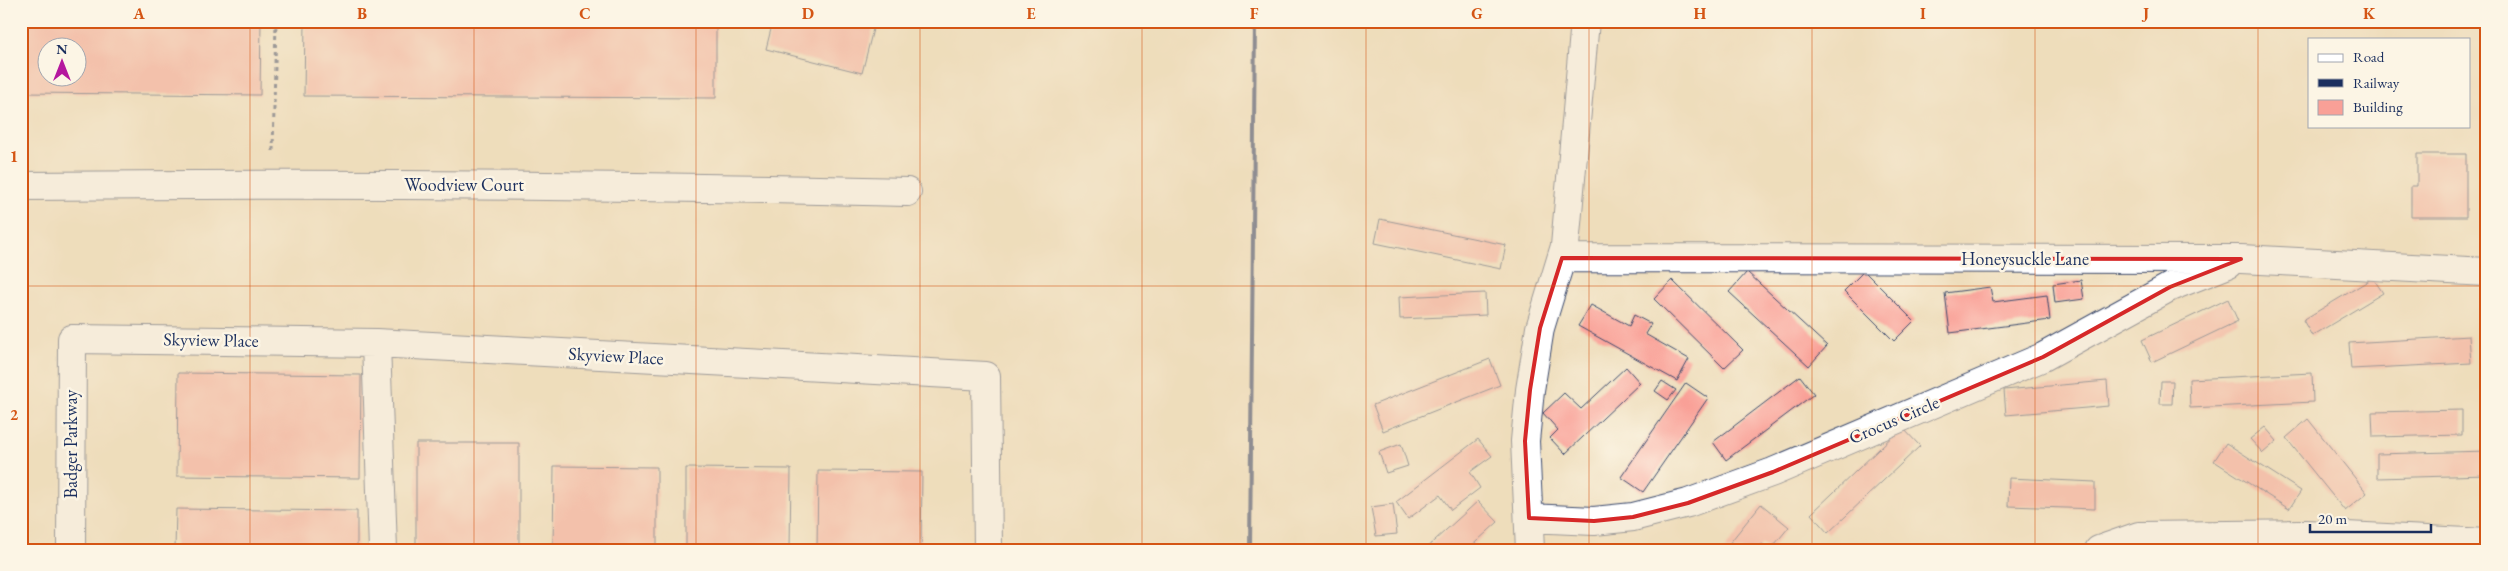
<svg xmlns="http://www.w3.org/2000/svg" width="2508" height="571" viewBox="0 0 2508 571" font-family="'EB Garamond',serif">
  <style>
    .building { fill: #f9a097; fill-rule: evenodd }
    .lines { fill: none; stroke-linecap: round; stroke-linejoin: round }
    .minor-casing { stroke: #3b496c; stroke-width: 30 }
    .path { stroke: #3b496c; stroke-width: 3; stroke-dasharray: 4 4; stroke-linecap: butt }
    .minor { stroke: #fff; stroke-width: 28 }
    .rail { stroke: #1b2f5e; stroke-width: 4 }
    .marked { fill: none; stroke: #d62828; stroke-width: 4; stroke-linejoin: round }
    .grid { fill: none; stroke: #d45514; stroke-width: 1; stroke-opacity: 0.55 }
    .labels { text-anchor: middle; stroke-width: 5; stroke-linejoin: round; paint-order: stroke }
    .street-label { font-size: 18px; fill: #1b2f5e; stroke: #fcf5e5 }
    .neatline { fill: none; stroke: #d45514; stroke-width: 2 }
    .grid-label { font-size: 16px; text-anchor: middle; font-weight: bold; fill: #d45514 }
  </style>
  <rect width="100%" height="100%" fill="#fcf5e5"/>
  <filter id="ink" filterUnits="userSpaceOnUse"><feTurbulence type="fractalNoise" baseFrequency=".02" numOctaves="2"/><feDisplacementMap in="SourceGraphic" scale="10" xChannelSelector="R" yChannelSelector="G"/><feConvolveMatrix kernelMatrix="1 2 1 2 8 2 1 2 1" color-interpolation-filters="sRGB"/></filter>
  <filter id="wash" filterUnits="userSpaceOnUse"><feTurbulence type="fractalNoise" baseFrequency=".0096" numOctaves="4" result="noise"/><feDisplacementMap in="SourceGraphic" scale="20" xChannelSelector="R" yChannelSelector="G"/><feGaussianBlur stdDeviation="1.12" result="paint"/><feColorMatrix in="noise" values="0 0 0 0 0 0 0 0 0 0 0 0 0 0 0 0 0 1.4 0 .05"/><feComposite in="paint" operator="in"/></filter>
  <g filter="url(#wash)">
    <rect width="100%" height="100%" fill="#edb"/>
    <g id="blocks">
      <path class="building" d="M21,21H261L260,95L21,93ZM48,48H78V78H48Z
        M305,21H716V98L304,96Z
        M773,21H875L862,73L766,49Z
        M2417,154H2466V217H2411V186H2417Z
        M1380,219L1506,245L1501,269L1375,243Z
        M1864,271L1914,321L1894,341L1844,291Z
        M1747,272L1827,346L1809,366L1729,292Z
        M2373,278L2383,293L2312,336L2303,320Z
        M1672,280L1743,350L1724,368L1654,299Z
        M2081,280L2084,299L2055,303L2053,284Z
        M1990,287L1993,302L2047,295L2050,320L1950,333L1945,293Z
        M1485,293L1486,315L1400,319L1399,297Z
        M2228,299L2238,321L2152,362L2142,340Z
        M1591,305L1629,326L1634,315L1651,324L1645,334L1689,359L1677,381L1578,326Z
        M2469,336L2471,363L2351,369L2349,343Z
        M1490,359L1500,385L1383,431L1373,405Z
        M1626,367L1640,383L1565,454L1550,438L1558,430L1543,413L1564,393L1581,409Z
        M178,373L361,375L360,478L177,476Z
        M2312,373L2313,402L2190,408L2189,379Z
        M1800,376L1814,394L1726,460L1713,442Z
        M1662,381L1676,390L1668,400L1655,391Z
        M2107,381L2109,406L2006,415L2004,390Z
        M2161,381H2173L2172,404H2160Z
        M1686,383L1708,398L1643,492L1621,477Z
        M2462,410V435L2373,437L2372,412Z
        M2308,419L2367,493L2345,511L2286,438Z
        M1902,427L1920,446L1828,533L1811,514Z
        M2265,427L2277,441L2263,453L2250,439Z
        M1478,439L1492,456L1470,472L1480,488L1451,510L1440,495L1408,519L1396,502Z
        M416,443H519V550H416Z
        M2226,443L2301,491L2289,509L2214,461Z
        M1401,444L1408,466L1386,473L1379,452Z
        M2487,451V475L2377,478V454Z
        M554,466L657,467V550H553Z
        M686,468L791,469L790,550H686Z
        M818,471L922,472L921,550H817Z
        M2009,478L2095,482V509L2008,506Z
        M1478,501L1498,522L1467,550H1424Z
        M1393,504L1397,534L1376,536L1371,507Z
        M1761,504L1789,527L1770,550L1762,544L1757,550H1724Z
        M176,509L357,511V550H175Z"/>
    </g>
  </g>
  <g filter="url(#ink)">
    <use href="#blocks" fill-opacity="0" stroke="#3b496c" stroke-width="1"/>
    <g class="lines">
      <defs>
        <path id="minor" d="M21,186C317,183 612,185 907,192
          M1562,258L2241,259L2487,272
          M376,343L383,550
          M1529,518L1594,521L1633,517L1688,503L1773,472L2043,357L2170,287L2228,264
          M71,550L72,339L376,343L986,376L988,550
          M1530,550L1525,441L1530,390L1540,328L1565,246L1585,21
          M2099,550L2139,536L2306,534L2487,543"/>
      </defs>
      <use href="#minor" class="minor-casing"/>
      <path class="path" d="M273,151L276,21"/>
      <use href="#minor" class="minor"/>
      <path class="rail" d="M1250,550L1255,21"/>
    </g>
  </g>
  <path d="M0 0H2508V571H0ZM1562,258L2241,259L2170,287L2043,357L1773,472L1688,503L1633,517L1594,521L1529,518L1525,441L1530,390L1540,328Z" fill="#edb" fill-opacity=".55" fill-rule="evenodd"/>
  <path class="marked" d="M1562,258L2241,259L2170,287L2043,357L1773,472L1688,503L1633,517L1594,521L1529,518L1525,441L1530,390L1540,328Z"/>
  <path class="grid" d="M250,21V550M474,21V550M696,21V550M920,21V550M1142,21V550M1366,21V550M1589,21V550M1812,21V550M2035,21V550M2258,21V550M21,286H2487"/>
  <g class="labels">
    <g class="street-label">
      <text x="464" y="191">Woodview Court</text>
      <text x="2025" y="265">Honeysuckle Lane</text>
      <text transform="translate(211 340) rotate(1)" y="6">Skyview Place</text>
      <text transform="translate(616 356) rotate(3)" y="6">Skyview Place</text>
      <text transform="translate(1894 420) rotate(-23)" y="6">Crocus Circle</text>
      <text transform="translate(71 444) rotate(-90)" y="6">Badger Parkway</text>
    </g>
  </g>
  <rect width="2508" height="571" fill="none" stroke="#fcf5e5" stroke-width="55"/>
  <rect x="2308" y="38" width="162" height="90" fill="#fcf5e5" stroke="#a2a6af"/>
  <rect x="2318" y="54" width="25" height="8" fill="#ffffff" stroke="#a2a6af"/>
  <text x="2353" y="62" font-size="15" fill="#1b2f5e">Road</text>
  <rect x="2318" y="79" width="25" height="8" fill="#1b2f5e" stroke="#a2a6af"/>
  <text x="2353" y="88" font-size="15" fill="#1b2f5e">Railway</text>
  <rect x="2318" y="100" width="25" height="15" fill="#f9a097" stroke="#a2a6af"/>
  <text x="2353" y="112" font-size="15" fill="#1b2f5e">Building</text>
  <g transform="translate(62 62)"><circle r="24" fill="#fcf5e5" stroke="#a2a6af"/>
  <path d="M0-4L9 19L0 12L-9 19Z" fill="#b5179e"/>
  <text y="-8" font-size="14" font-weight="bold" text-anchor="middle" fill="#1b2f5e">N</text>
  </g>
  <path d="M2310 524v8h121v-8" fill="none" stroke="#1b2f5e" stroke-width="2.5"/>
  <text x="2318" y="524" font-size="15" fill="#1b2f5e" stroke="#fcf5e5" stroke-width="4" paint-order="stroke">20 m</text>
  <rect x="28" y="28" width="2452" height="516" class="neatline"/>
  <g class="grid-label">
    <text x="139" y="19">A</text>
    <text x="362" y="19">B</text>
    <text x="585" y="19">C</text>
    <text x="808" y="19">D</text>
    <text x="1031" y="19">E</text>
    <text x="1254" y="19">F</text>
    <text x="1477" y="19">G</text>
    <text x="1700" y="19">H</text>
    <text x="1923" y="19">I</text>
    <text x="2146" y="19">J</text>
    <text x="2369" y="19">K</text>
    <text x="14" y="162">1</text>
    <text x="14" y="420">2</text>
  </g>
</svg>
